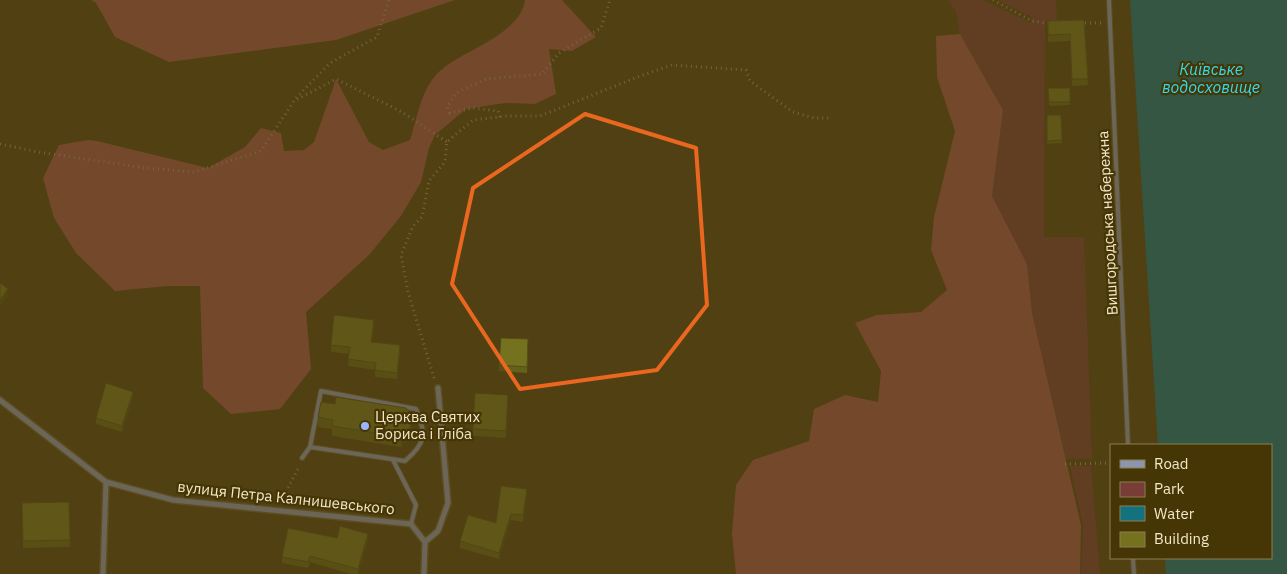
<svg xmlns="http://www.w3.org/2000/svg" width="1287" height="574" viewBox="0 0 1287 574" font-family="'IBM Plex Sans',sans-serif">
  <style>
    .green { fill: #773d36 }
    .forest { fill: #a0534a }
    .water { fill: #13727e }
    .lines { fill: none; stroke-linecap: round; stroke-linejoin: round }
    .service-casing { stroke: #6e5e34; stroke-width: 6 }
    .minor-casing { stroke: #6e5e34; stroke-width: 8 }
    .path { stroke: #a0926c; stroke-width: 3; stroke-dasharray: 1 4; stroke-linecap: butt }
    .service { stroke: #8c95ad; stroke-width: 4 }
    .minor { stroke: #8c95ad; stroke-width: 5 }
    .wall { fill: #64621a }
    .shaded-wall { fill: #515015 }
    .building { fill: #74721e; stroke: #515015 }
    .marked { fill: none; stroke: #e9671f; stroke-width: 4; stroke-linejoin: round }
    .poi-dot { fill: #9ab5fd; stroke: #463605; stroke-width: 2 }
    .labels { text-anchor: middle; stroke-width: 4.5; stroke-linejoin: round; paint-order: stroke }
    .street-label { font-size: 15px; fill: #f3e7c9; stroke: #463605 }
    .poi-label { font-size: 15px; fill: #f3e7c9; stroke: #463605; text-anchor: start }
    .water-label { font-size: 16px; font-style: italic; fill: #2fdcf1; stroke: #463605 }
  </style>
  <rect width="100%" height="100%" fill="#514013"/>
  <path class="green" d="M948,0H983L1031,23L1032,17L998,0H1056L1057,21H1045L1044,237H1084L1092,459H1066L1032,313L1027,264L992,196L1003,110L960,34L956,11Z
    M1070,466H1091L1100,574H1081L1083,525Z"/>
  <path class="forest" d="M91,0H455L336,40L169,62L115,37L96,3Z
    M525,0H562L596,37L572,51L549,49L556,94L535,104L505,103L466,109L435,135L429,148L421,182L401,216L369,255L306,312L311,369L280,409L231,414L203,388L200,286H168L115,291L76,253L54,218L43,178L59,145L88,140L97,141L208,168L245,147L261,128L281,133L284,151L304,150L314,142L336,79L369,142L383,150L410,140C418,116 421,87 441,70C463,50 520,35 525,0Z
    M960,34L1003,110L992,196L1027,264L1032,313L1081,525L1080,574H736L732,534L736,485L753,460L809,441L814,409L845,395L878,402L881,371L855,323L877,315L921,312L947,290L931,250L934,217L955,131L937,77L936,36Z"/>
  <path class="water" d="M1130,0H1287V574H1166L1165,558H1271V445H1158Z"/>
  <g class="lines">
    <defs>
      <path id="service" d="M1109,0L1128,445
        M302,458L310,447L405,461C426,443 427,434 416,409L321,391L310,447
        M393,460L416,505L411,524
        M1133,558L1134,574"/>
      <path id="minor" d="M0,400L106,482L173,500L411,524L425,542L424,574
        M425,542L438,531L448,503L438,388
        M103,574L106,482"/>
    </defs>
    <use href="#service" class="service-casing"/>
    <use href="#minor" class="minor-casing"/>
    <path class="path" d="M993,0L1032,21L1052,24
      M1080,23H1102
      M296,98L330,63L377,37L389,0
      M500,117L498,111L473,108L450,113L447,107L456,93L486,79L542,74L559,53L601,28L610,0
      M0,144L38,152L146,168L194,172L261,151L294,101L336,79L402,112L447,142
      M434,378L408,292L401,255L413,226L422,217L429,181L445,162L447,142L473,120L507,116H540L640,76L672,65L746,70L750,81L793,112L814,118H829
      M1065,464L1111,463
      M281,501L299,467"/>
    <use href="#service" class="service"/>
    <use href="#minor" class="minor"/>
  </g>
  <path class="wall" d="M1084,20L1088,85L1072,86L1070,41L1048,42V21Z
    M1048,88H1070V105L1049,106Z
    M1047,115H1061L1062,143L1047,144Z
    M374,326L372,342L400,352L397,379L375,377V370L348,366L349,354L331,352V345Z
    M528,346L527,373L499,371V365Z
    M133,398L122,432L96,424V418Z
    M508,402L506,438L473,436V429Z
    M318,417L411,425L410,439L401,447L332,436V429L318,427Z
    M527,496L523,522L511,520L499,559L460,548V541L496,523Z
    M69,502L70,547L23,548L22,503Z
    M337,538L368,541L358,574H351L310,562L308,568L282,563V557Z"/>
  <path class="shaded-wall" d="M8,289V296L0,307V300Z
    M400,345V352L397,379V373Z
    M133,392V398L122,432V426Z
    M411,415L410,439L401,447V437Z
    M527,489V496L523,522V515Z
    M511,514V520L499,559V553Z
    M368,534V541L358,574V569Z"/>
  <path class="building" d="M1084,20L1088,79H1072L1070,34L1048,35V21Z
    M1048,88H1070V102H1049Z
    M1047,115H1061L1062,140L1047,141Z
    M0,283L8,289L0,300Z
    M334,315L374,320L371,342L400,345L397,373L375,370L376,363L348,359L350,347L331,345Z
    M501,338L528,339L527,367L499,365Z
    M106,383L133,392L122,426L96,418Z
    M475,393L508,395L506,431L473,429Z
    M336,397L406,408L411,415L410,429L401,437L332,426L333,420L318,417L321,402L335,404Z
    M501,486L527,489L523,515L511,514L499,553L460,541L468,515L496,523Z
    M69,502L70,540L23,541L22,503Z
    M340,526L368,534L358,569L310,556L308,562L282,557L288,528L337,538Z"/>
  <path d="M0 0H1287V574H0ZM585,114L696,148L707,305L657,370L520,389L452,284L473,188Z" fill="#514013" fill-opacity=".55" fill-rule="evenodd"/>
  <path class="marked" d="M585,114L696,148L707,305L657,370L520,389L452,284L473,188Z"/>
  <circle class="poi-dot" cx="365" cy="426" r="5"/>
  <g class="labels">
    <g class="street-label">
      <text transform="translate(1108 223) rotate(-93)" y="5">Вишгородська набережна</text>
      <text transform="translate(286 498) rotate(6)" y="5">вулиця Петра Калнишевського</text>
    </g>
    <g class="poi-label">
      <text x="375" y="422">Церква Святих<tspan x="375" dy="17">Бориса і Гліба</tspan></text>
    </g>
    <g class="water-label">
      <text x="1211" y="75">Київське<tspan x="1211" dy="18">водосховище</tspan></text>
    </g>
  </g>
  <rect x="1110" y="444" width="162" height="115" fill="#463605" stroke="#8b7d53"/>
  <rect x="1120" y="460" width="25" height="8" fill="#8c95ad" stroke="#8b7d53"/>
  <text x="1154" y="469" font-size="15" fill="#f3e7c9">Road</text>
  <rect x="1120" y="482" width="25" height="15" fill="#773d36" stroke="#8b7d53"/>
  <text x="1154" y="494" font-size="15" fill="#f3e7c9">Park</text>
  <rect x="1120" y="506" width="25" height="15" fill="#13727e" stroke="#8b7d53"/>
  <text x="1154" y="519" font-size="15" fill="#f3e7c9">Water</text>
  <rect x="1120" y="532" width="25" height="15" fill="#74721e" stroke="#8b7d53"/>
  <text x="1154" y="544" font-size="15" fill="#f3e7c9">Building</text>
</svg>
